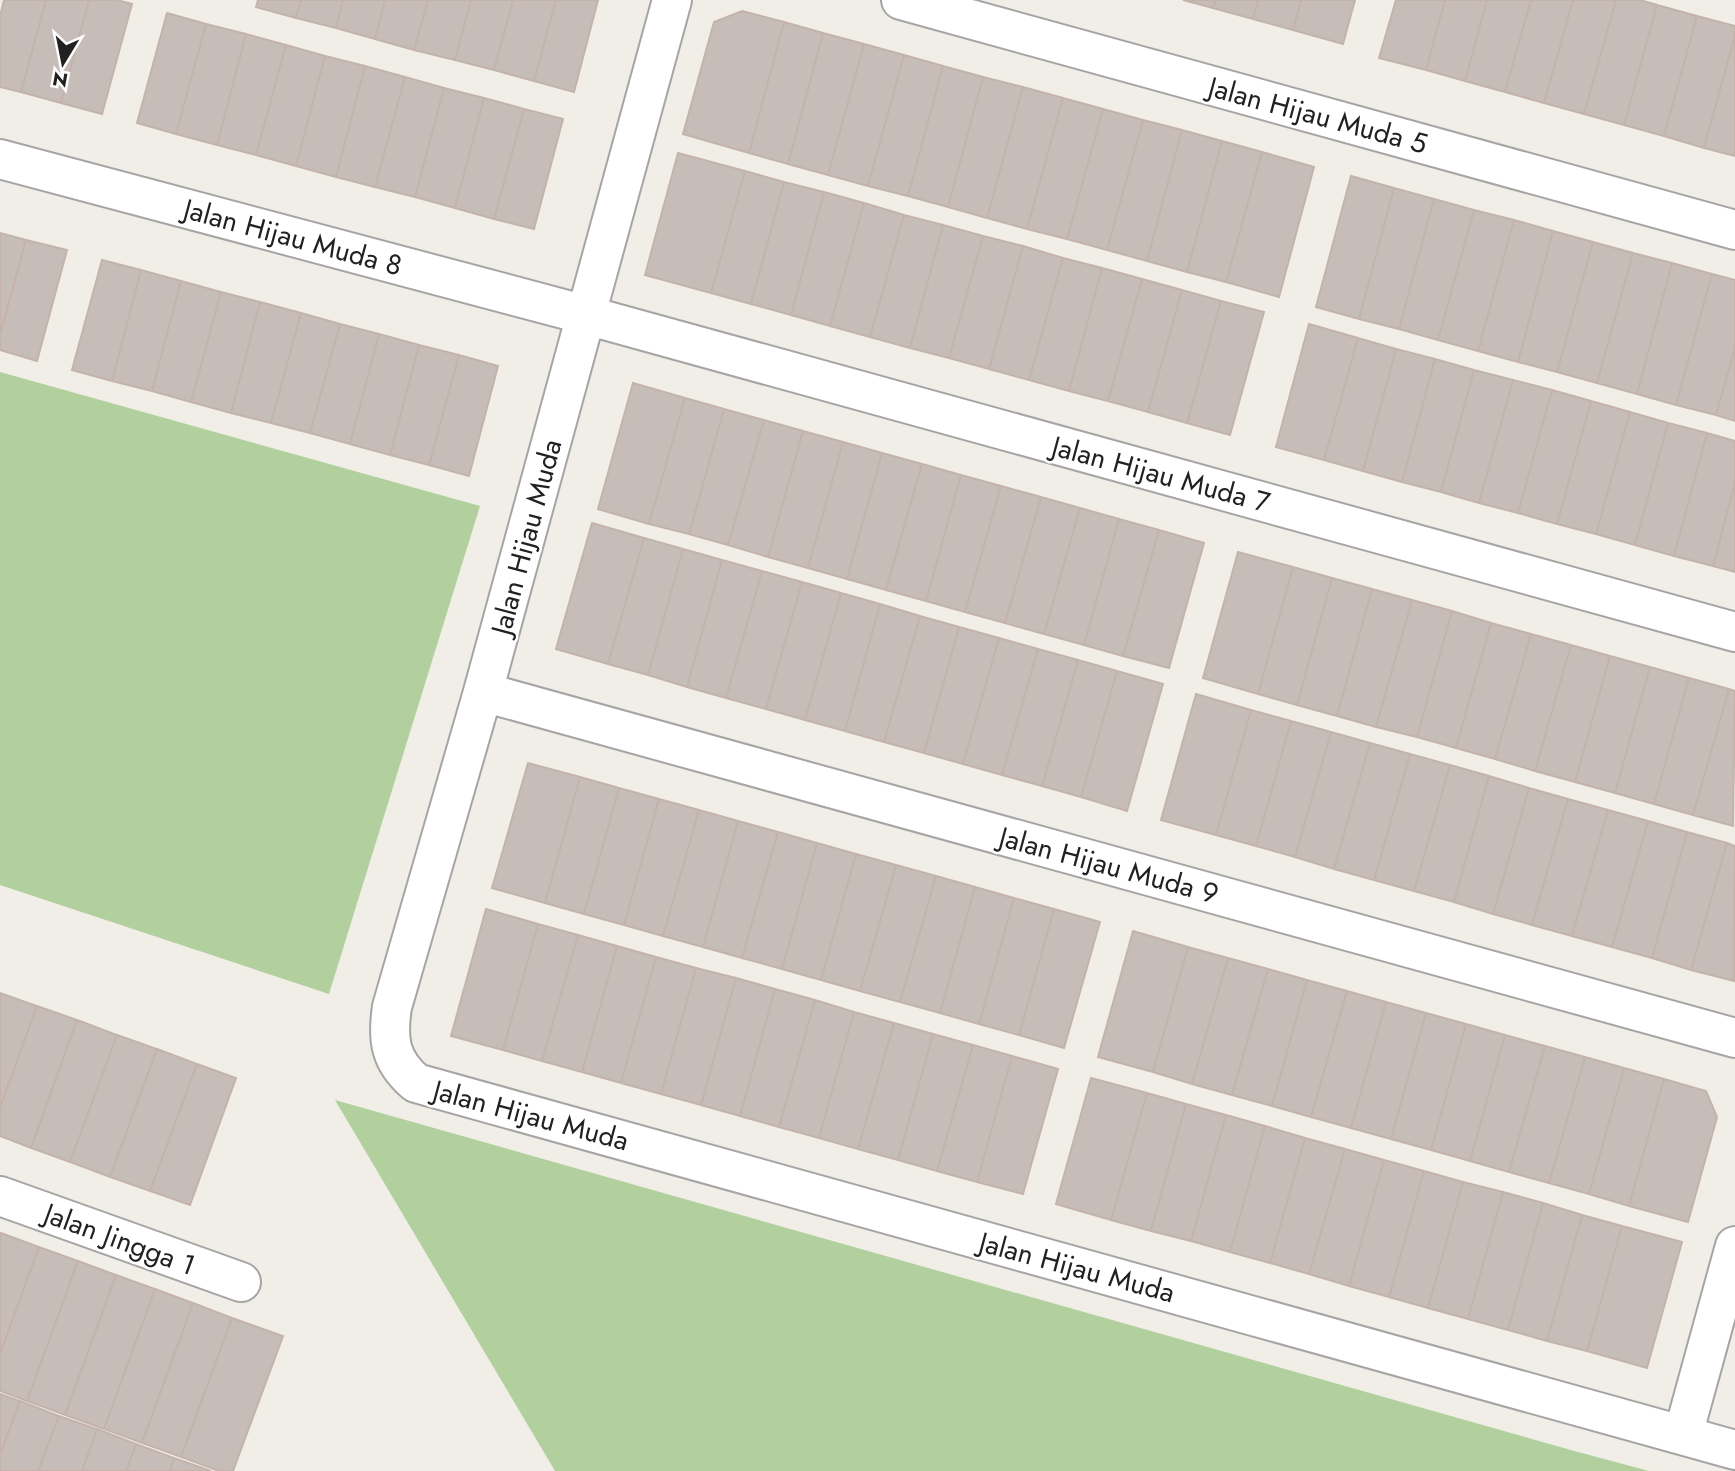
<svg xmlns="http://www.w3.org/2000/svg" width="1735" height="1471" viewBox="0 0 1735 1471" font-family="Jost,sans-serif">
  <style>
    .forest { fill: #b1d09e }
    .building { fill: #c6bdb8; stroke: #c3b3ab; stroke-width: 2 }
    .lines { fill: none; stroke-linecap: round; stroke-linejoin: round }
    .street-casing { stroke: #a5a5a5; stroke-width: 42 }
    .street { stroke: #fff; stroke-width: 38 }
    .labels { text-anchor: middle; stroke-width: 5; stroke-linejoin: round; paint-order: stroke }
    .street-label { font-size: 28px; fill: #212121; stroke: #fff }
  </style>
  <rect width="100%" height="100%" fill="#f1eee8"/>
  <path class="forest" d="M0,372L480,506L329,994L0,885Z
    M335,1100L1578,1452L1649,1471H555Z"/>
  <path class="building" d="M4,0H46L21,92L0,87V16Z
    M46,0H89L61,103L21,92Z
    M89,0H117L132,4L102,114L61,103Z
    M258,0H301L296,18L256,7Z
    M301,0H343L336,28L296,18Z
    M343,0H385L375,39L336,28Z
    M385,0H428L414,50L375,39Z
    M428,0H471L455,60L414,50Z
    M471,0H513L494,70L455,60Z
    M513,0H556L534,81L494,70Z
    M556,0H598L574,92L534,81Z
    M1183,0H1216L1213,8Z
    M1216,0H1258L1253,19L1213,8Z
    M1258,0H1301L1293,30L1253,19Z
    M1301,0H1355L1343,44L1293,30Z
    M1396,0H1445L1426,70L1379,58Z
    M1445,0H1487L1465,81L1426,70Z
    M1487,0H1531L1505,92L1465,81Z
    M1531,0H1573L1544,103L1505,92Z
    M1573,0H1616L1584,114L1544,103Z
    M1616,0H1640L1657,5L1624,125L1584,114Z
    M1657,5L1697,16L1664,136L1624,125Z
    M742,11L784,22L749,153L683,134L714,22Z
    M167,13L206,24L176,134L137,123Z
    M1697,16L1735,26V35L1704,148L1664,136Z
    M784,22L823,33L788,164L749,153Z
    M206,24L246,34L217,145L176,134Z
    M823,33L864,44L828,175L788,164Z
    M246,34L286,45L256,155L217,145Z
    M1735,35V156L1704,148Z
    M864,44L904,55L868,186L828,175Z
    M286,45L325,56L296,166L256,155Z
    M904,55L943,66L908,196L868,186Z
    M325,56L365,66L336,177L296,166Z
    M365,66L405,77L375,187L336,177Z
    M943,66L983,77L948,207L908,196Z
    M405,77L444,88L415,197L375,187Z
    M983,77L1023,87L987,218L948,207Z
    M1023,87L1063,98L1027,229L987,218Z
    M444,88L484,98L455,208L415,197Z
    M484,98L524,109L494,219L455,208Z
    M1063,98L1103,109L1067,239L1027,229Z
    M524,109L563,119L534,229L494,219Z
    M1103,109L1143,120L1107,250L1067,239Z
    M1143,120L1182,130L1147,261L1107,250Z
    M1182,130L1222,141L1187,272L1147,261Z
    M1222,141L1262,152L1226,282L1187,272Z
    M1262,152L1314,167L1279,297L1226,282Z
    M678,153L745,171L711,293L645,275Z
    M745,171L784,182L751,304L711,293Z
    M1351,176L1394,188L1359,319L1316,307Z
    M784,182L824,192L791,315L751,304Z
    M1394,188L1434,199L1399,329L1359,319Z
    M824,192L864,203L830,326L791,315Z
    M1434,199L1474,210L1438,340L1399,329Z
    M864,203L904,215L870,337L830,326Z
    M1474,210L1514,220L1478,351L1438,340Z
    M904,215L943,225L910,348L870,337Z
    M1514,220L1553,231L1518,362L1478,351Z
    M943,225L983,236L949,358L910,348Z
    M1553,231L1593,242L1557,372L1518,362Z
    M0,233L26,240L0,335Z
    M983,236L1023,246L989,369L949,358Z
    M26,240L67,250L37,361L0,350V335Z
    M1593,242L1633,253L1597,383L1557,372Z
    M1023,246L1063,258L1029,380L989,369Z
    M1633,253L1672,263L1637,394L1597,383Z
    M1063,258L1102,268L1069,391L1029,380Z
    M102,260L141,270L112,381L72,370Z
    M1672,263L1712,274L1676,405L1637,394Z
    M1102,268L1142,279L1108,401L1069,391Z
    M141,270L181,281L152,391L112,381Z
    M1712,274L1735,280V347L1716,415L1676,405Z
    M1142,279L1182,290L1148,412L1108,401Z
    M181,281L221,292L191,402L152,391Z
    M1182,290L1221,301L1187,423L1148,412Z
    M221,292L260,302L231,413L191,402Z
    M1221,301L1264,312L1230,435L1187,423Z
    M260,302L301,313L271,423L231,413Z
    M301,313L340,324L310,433L271,423Z
    M340,324L379,334L350,444L310,433Z
    M1309,324L1358,338L1324,460L1276,447Z
    M379,334L419,345L390,455L350,444Z
    M1358,338L1396,349L1363,471L1324,460Z
    M419,345L459,355L429,465L390,455Z
    M1735,347V421L1716,415Z
    M1396,349L1435,359L1402,482L1363,471Z
    M459,355L498,366L469,476L429,465Z
    M1435,359L1474,370L1441,492L1402,482Z
    M1474,370L1513,380L1479,503L1441,492Z
    M1513,380L1552,390L1518,513L1479,503Z
    M633,383L685,398L649,524L598,509Z
    M1552,390L1591,401L1557,524L1518,513Z
    M685,398L724,409L689,534L649,524Z
    M1591,401L1630,412L1596,534L1557,524Z
    M724,409L764,420L728,545L689,534Z
    M1630,412L1668,423L1635,545L1596,534Z
    M764,420L803,431L768,557L728,545Z
    M1668,423L1707,433L1674,556L1635,545Z
    M803,431L843,442L808,568L768,557Z
    M1707,433L1735,441V483L1713,566L1674,556Z
    M843,442L882,453L847,579L808,568Z
    M882,453L922,464L886,590L847,579Z
    M922,464L961,475L926,601L886,590Z
    M961,475L1001,486L965,612L926,601Z
    M1735,483V572L1713,566Z
    M1001,486L1041,497L1005,623L965,612Z
    M1041,497L1080,508L1044,634L1005,623Z
    M1080,508L1119,519L1084,645L1044,634Z
    M1119,519L1159,530L1123,656L1084,645Z
    M592,523L644,538L608,664L556,649Z
    M1159,530L1204,543L1169,668L1123,656Z
    M644,538L683,549L648,675L608,664Z
    M683,549L722,560L687,687L648,675Z
    M1238,552L1293,567L1258,694L1203,678Z
    M722,560L762,571L726,698L687,687Z
    M1293,567L1332,578L1297,705L1258,694Z
    M762,571L802,582L766,709L726,698Z
    M1332,578L1372,589L1337,716L1297,705Z
    M802,582L841,593L805,720L766,709Z
    M1372,589L1412,600L1376,727L1337,716Z
    M841,593L880,604L845,731L805,720Z
    M1412,600L1452,611L1417,737L1376,727Z
    M880,604L920,616L884,742L845,731Z
    M1452,611L1491,623L1456,748L1417,737Z
    M920,616L959,627L924,753L884,742Z
    M1491,623L1531,634L1495,759L1456,748Z
    M959,627L999,638L963,764L924,753Z
    M1531,634L1571,645L1535,771L1495,759Z
    M999,638L1038,649L1002,775L963,764Z
    M1571,645L1610,656L1575,782L1535,771Z
    M1038,649L1078,660L1042,786L1002,775Z
    M1610,656L1650,667L1615,793L1575,782Z
    M1078,660L1117,671L1081,797L1042,786Z
    M1650,667L1689,678L1654,804L1615,793Z
    M1117,671L1163,684L1127,811L1081,797Z
    M1689,678L1729,689L1693,815L1654,804Z
    M1729,689L1735,691L1733,826L1693,815Z
    M1196,694L1251,710L1216,835L1161,820Z
    M1251,710L1291,721L1256,846L1216,835Z
    M1291,721L1331,732L1295,857L1256,846Z
    M1331,732L1370,743L1334,869L1295,857Z
    M1370,743L1410,754L1374,880L1334,869Z
    M1410,754L1450,765L1414,891L1374,880Z
    M528,763L580,777L545,903L492,888Z
    M1450,765L1489,776L1454,902L1414,891Z
    M1489,776L1529,788L1493,914L1454,902Z
    M580,777L619,788L584,914L545,903Z
    M619,788L659,799L624,925L584,914Z
    M1529,788L1568,799L1532,925L1493,914Z
    M659,799L699,810L663,936L624,925Z
    M1568,799L1608,810L1572,936L1532,925Z
    M699,810L738,821L703,947L663,936Z
    M1608,810L1648,821L1612,947L1572,936Z
    M738,821L778,832L742,958L703,947Z
    M1648,821L1687,832L1652,958L1612,947Z
    M778,832L817,843L782,969L742,958Z
    M1687,832L1727,843L1691,970L1652,958Z
    M817,843L856,854L821,980L782,969Z
    M1727,843L1735,846L1734,981L1691,970Z
    M856,854L896,865L860,991L821,980Z
    M896,865L936,876L900,1002L860,991Z
    M936,876L975,887L940,1013L900,1002Z
    M975,887L1014,898L979,1024L940,1013Z
    M1014,898L1054,909L1019,1035L979,1024Z
    M486,909L538,924L503,1050L451,1036Z
    M1054,909L1100,922L1064,1048L1019,1035Z
    M538,924L578,935L542,1061L503,1050Z
    M1133,931L1188,947L1153,1072L1098,1057Z
    M578,935L617,946L582,1072L542,1061Z
    M617,946L656,957L621,1083L582,1072Z
    M1188,947L1228,958L1192,1084L1153,1072Z
    M656,957L696,968L661,1094L621,1083Z
    M1228,958L1268,969L1232,1095L1192,1084Z
    M696,968L736,978L701,1105L661,1094Z
    M1268,969L1307,980L1272,1106L1232,1095Z
    M736,978L775,989L740,1116L701,1105Z
    M1307,980L1347,991L1311,1117L1272,1106Z
    M775,989L815,1000L779,1127L740,1116Z
    M1347,991L1386,1002L1351,1128L1311,1117Z
    M0,993L37,1006L0,1108Z
    M815,1000L854,1012L819,1138L779,1127Z
    M1386,1002L1426,1013L1391,1139L1351,1128Z
    M37,1006L77,1020L31,1148L0,1136V1108Z
    M854,1012L894,1023L858,1149L819,1138Z
    M1426,1013L1466,1024L1431,1150L1391,1139Z
    M77,1020L117,1035L70,1162L31,1148Z
    M894,1023L933,1034L898,1160L858,1149Z
    M1466,1024L1505,1035L1470,1161L1431,1150Z
    M933,1034L973,1045L937,1171L898,1160Z
    M117,1035L157,1049L110,1177L70,1162Z
    M1505,1035L1545,1046L1509,1172L1470,1161Z
    M973,1045L1012,1056L977,1182L937,1171Z
    M1545,1046L1585,1057L1549,1183L1509,1172Z
    M157,1049L197,1064L150,1191L110,1177Z
    M1012,1056L1058,1069L1023,1194L977,1182Z
    M1585,1057L1624,1068L1589,1194L1549,1183Z
    M197,1064L236,1078L190,1205L150,1191Z
    M1624,1068L1664,1079L1629,1206L1589,1194Z
    M1091,1078L1147,1093L1111,1220L1056,1204Z
    M1664,1079L1706,1091L1717,1117L1688,1222L1629,1206Z
    M1147,1093L1186,1104L1151,1231L1111,1220Z
    M1186,1104L1226,1115L1191,1241L1151,1231Z
    M1226,1115L1265,1126L1230,1252L1191,1241Z
    M1265,1126L1305,1138L1270,1263L1230,1252Z
    M1305,1138L1345,1149L1309,1274L1270,1263Z
    M1345,1149L1384,1160L1349,1286L1309,1274Z
    M1384,1160L1424,1171L1389,1297L1349,1286Z
    M1424,1171L1463,1182L1428,1308L1389,1297Z
    M1463,1182L1503,1192L1468,1319L1428,1308Z
    M1503,1192L1543,1203L1508,1330L1468,1319Z
    M1543,1203L1582,1215L1547,1341L1508,1330Z
    M1582,1215L1622,1226L1587,1351L1547,1341Z
    M1622,1226L1682,1242L1647,1368L1587,1351Z
    M1,1233L39,1247L0,1354V1237Z
    M39,1247L78,1261L27,1401L0,1391V1354Z
    M78,1261L116,1275L65,1415L27,1401Z
    M116,1275L155,1289L104,1429L65,1415Z
    M155,1289L193,1303L142,1443L104,1429Z
    M193,1303L232,1318L181,1457L142,1443Z
    M232,1318L283,1336L233,1471H219L181,1457Z
    M0,1394L20,1401L0,1455Z
    M20,1401L59,1416L38,1471H0V1455Z
    M59,1416L97,1429L82,1471H38Z
    M97,1429L136,1444L126,1471H82Z
    M136,1444L174,1458L170,1471H126Z
    M174,1458L211,1471H170Z"/>
  <g class="lines">
    <defs>
      <path id="street" d="M672,0L483,692L392,1007C387,1040 390,1061 416,1083L1735,1450
        M901,0L1735,230
        M0,159L586,315L1735,632
        M483,692L1735,1038
        M0,1196L241,1282
        M1683,1435L1735,1246"/>
    </defs>
    <use href="#street" class="street-casing"/>
    <use href="#street" class="street"/>
  </g>
  <g class="labels">
    <g class="street-label">
      <text transform="translate(1318 115) rotate(15)" y="10">Jalan Hijau Muda 5</text>
      <text transform="translate(293 237) rotate(15)" y="10">Jalan Hijau Muda 8</text>
      <text transform="translate(1161 474) rotate(15)" y="10">Jalan Hijau Muda 7</text>
      <text transform="translate(526 537) rotate(-75)" y="10">Jalan Hijau Muda</text>
      <text transform="translate(1109 865) rotate(15)" y="10">Jalan Hijau Muda 9</text>
      <text transform="translate(531 1115) rotate(15)" y="10">Jalan Hijau Muda</text>
      <text transform="translate(120 1239) rotate(20)" y="10">Jalan Jingga 1</text>
      <text transform="translate(1077 1267) rotate(15)" y="10">Jalan Hijau Muda</text>
    </g>
  </g>
  <g transform="translate(63 63) rotate(190)" stroke="#ffffff" stroke-width="5" paint-order="stroke">
  <path d="M0-5L12 26L0 18L-12 26Z" fill="#212121"/>
  <text y="-10" font-size="19" font-weight="bold" text-anchor="middle" fill="#212121">N</text>
  </g>
</svg>
